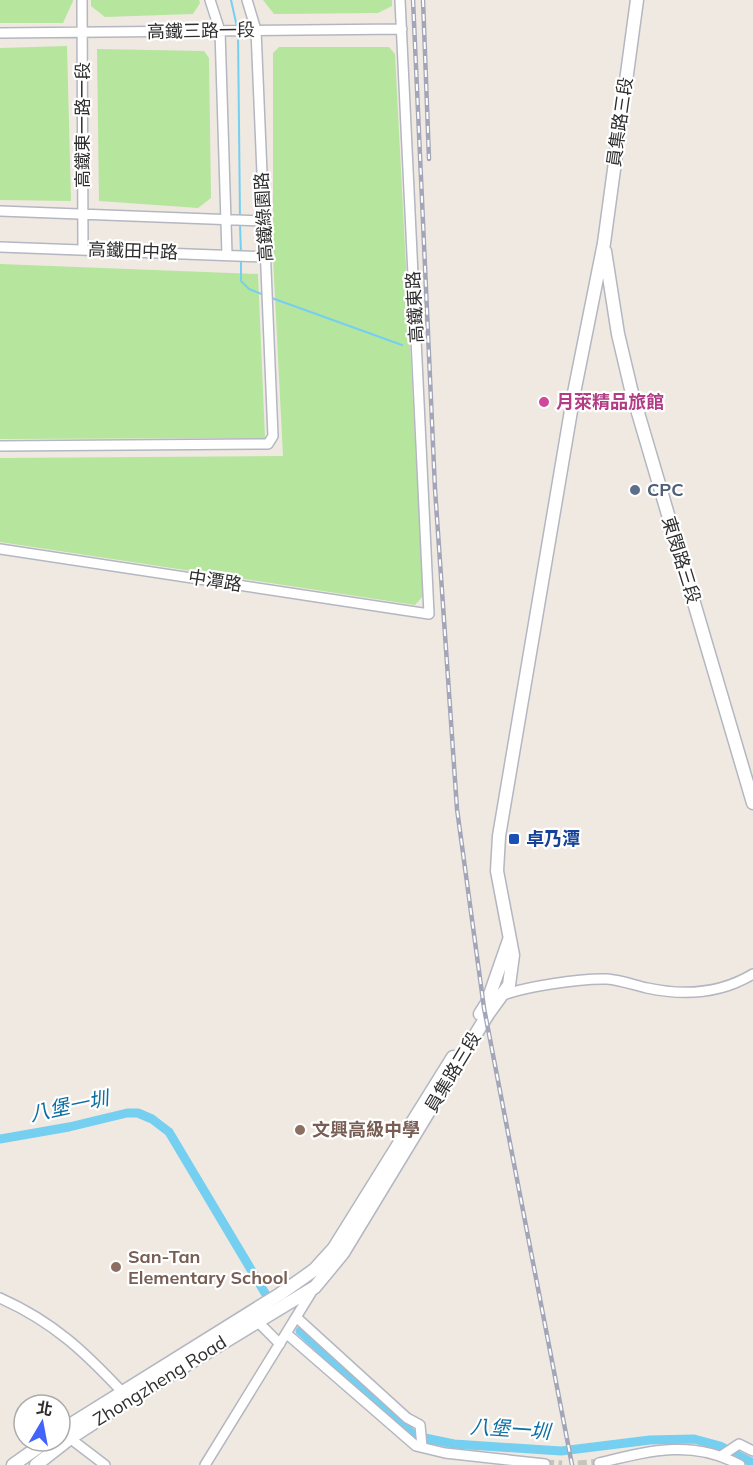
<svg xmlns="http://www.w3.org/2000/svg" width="753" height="1465" viewBox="0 0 753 1465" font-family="Mulish,'Noto Sans TC',sans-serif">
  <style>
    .green { fill: #b6e59e }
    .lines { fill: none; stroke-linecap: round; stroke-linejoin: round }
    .stream { stroke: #75cff0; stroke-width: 2 }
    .canal { stroke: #75cff0; stroke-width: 9 }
    .street-tunnel { stroke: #c8c4bd; stroke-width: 9; stroke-dasharray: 9 4.5; stroke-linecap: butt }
    .street-casing { stroke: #b4b7c1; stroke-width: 12 }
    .secondary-casing { stroke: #b4b7c1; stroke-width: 15 }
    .street { stroke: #fff; stroke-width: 9 }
    .secondary { stroke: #fff; stroke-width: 12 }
    .rail-casing { stroke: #a3a6b8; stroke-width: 4.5 }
    .rail { stroke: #fff; stroke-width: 2; stroke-dasharray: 7; stroke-linecap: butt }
    .hotel-dot { fill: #d1479c; stroke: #fff; stroke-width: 2 }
    .service-dot { fill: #5c6f8a; stroke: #fff; stroke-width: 2 }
    .transit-dot { fill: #1a4fb4; stroke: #fff; stroke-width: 2 }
    .education-dot { fill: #8d6e63; stroke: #fff; stroke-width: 2 }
    .labels { text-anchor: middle; stroke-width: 4.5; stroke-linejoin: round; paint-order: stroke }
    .street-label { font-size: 18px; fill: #2e2e2e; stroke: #fff }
    .hotel-label { font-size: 18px; font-weight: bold; fill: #b23c85; stroke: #fff; text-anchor: start }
    .service-label { font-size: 18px; font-weight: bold; fill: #4e5e75; stroke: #fff; text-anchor: start }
    .transit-label { font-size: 18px; font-weight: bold; fill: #164399; stroke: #fff; text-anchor: start }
    .education-label { font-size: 18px; font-weight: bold; fill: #785e54; stroke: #fff; text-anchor: start }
    .water-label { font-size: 20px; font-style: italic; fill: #0d6fa3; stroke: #fff }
  </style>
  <rect width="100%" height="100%" fill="#efe9e1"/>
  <path class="green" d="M0,0H73V1L63,23H0Z
    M91,0H199L200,3L193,14L105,17L91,6Z
    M263,0H392V6L378,13L274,14Z
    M67,46L71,201L0,200V48Z
    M279,47H389L395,54L423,596L415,605L0,542V458L283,456L273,258V53Z
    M97,49L204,51L209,58L211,198L198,208L99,201Z
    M0,264L258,274L265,438L0,439Z"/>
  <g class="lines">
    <path class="stream" d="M231,0L237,27
      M238,32L240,218
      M240,224L241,254
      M241,260V281L249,289L264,295
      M269,297L402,345"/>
    <path class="canal" d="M0,1139L69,1127L127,1113H138L152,1119L169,1132L265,1293
      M300,1331L415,1436L454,1444L561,1451L650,1440L694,1439L720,1446L753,1463"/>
    <path class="street-tunnel" d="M545,1464L562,1465
      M578,1465L599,1463"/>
    <defs>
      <path id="street" d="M82,0L83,250
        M210,0L220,31L227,254
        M0,33L402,29
        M0,211L263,221
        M0,247L266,257
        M0,446L268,444L273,436L256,30L247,0
        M0,549L429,614L400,0
        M498,997C521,987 582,978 607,979C620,980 634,985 647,988C684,996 720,994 753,974
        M0,1298C54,1322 86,1353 126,1396
        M296,1317L407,1418L420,1425L422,1447
        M256,1320L280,1344
        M287,1334L416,1446L445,1453L545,1464
        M67,1436L105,1465
        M721,1456L739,1444L753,1451
        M599,1463C649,1451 692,1439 740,1465
        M205,1465L314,1288"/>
      <path id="secondary" d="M605,251L618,334L631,389L753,803
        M480,1014L487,1003L509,940
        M60,1431L280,1294L314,1270L334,1248L453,1057
        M13,1465L47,1441
        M36,1465L69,1439L129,1400L315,1287L343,1253L488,1014L509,985L513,955L497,871L499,836L574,393L604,243L637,0"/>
    </defs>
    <use href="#street" class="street-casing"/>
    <use href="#secondary" class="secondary-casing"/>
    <use href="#street" class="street"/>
    <use href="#secondary" class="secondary"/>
    <defs>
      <path id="rail" d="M413,0L435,489L457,809L484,1008L572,1465
        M423,0L429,159"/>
    </defs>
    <use href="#rail" class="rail-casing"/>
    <use href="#rail" class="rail"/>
  </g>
  <circle class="hotel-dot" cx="544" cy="402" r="6"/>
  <circle class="service-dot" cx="635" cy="490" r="6"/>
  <rect class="transit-dot" x="508" y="833" width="12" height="12" rx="3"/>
  <g class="education-dot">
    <circle cx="300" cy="1130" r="6"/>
    <circle cx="116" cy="1267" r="6"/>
  </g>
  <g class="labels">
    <g class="street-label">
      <text transform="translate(201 31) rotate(-1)" y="6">高鐵三路一段</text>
      <text transform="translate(620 122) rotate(-82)" y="6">員集路三段</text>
      <text transform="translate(83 125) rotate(-90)" y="6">高鐵東一路一段</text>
      <text transform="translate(264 217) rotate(-93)" y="6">高鐵綠園路</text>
      <text transform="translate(133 251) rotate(2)" y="6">高鐵田中路</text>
      <text transform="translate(415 307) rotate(-93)" y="6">高鐵東路</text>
      <text transform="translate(681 560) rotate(73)" y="6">東閔路三段</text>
      <text transform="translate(215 581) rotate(9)" y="6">中潭路</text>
      <text transform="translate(453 1072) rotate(-59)" y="6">員集路三段</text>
      <text transform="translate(160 1381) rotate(-32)" y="6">Zhongzheng Road</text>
    </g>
    <g class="hotel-label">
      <text x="556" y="408">月萊精品旅館</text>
    </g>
    <g class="service-label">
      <text x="647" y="496">CPC</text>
    </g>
    <g class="transit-label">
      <text x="526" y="845">卓乃潭</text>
    </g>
    <g class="education-label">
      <text x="312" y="1136">文興高級中學</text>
      <text x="128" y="1263">San-Tan<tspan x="128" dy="21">Elementary School</tspan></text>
    </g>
    <g class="water-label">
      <text transform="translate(69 1106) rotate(-12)" y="7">八堡一圳</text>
      <text transform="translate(510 1429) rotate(4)" y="7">八堡一圳</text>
    </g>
  </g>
  <g transform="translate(42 1423) rotate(10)"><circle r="28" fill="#ffffff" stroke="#ababab" stroke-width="1.5"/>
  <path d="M0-4.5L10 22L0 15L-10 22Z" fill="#4264fb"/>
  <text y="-9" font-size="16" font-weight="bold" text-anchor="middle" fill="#2e2e2e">北</text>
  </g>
</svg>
